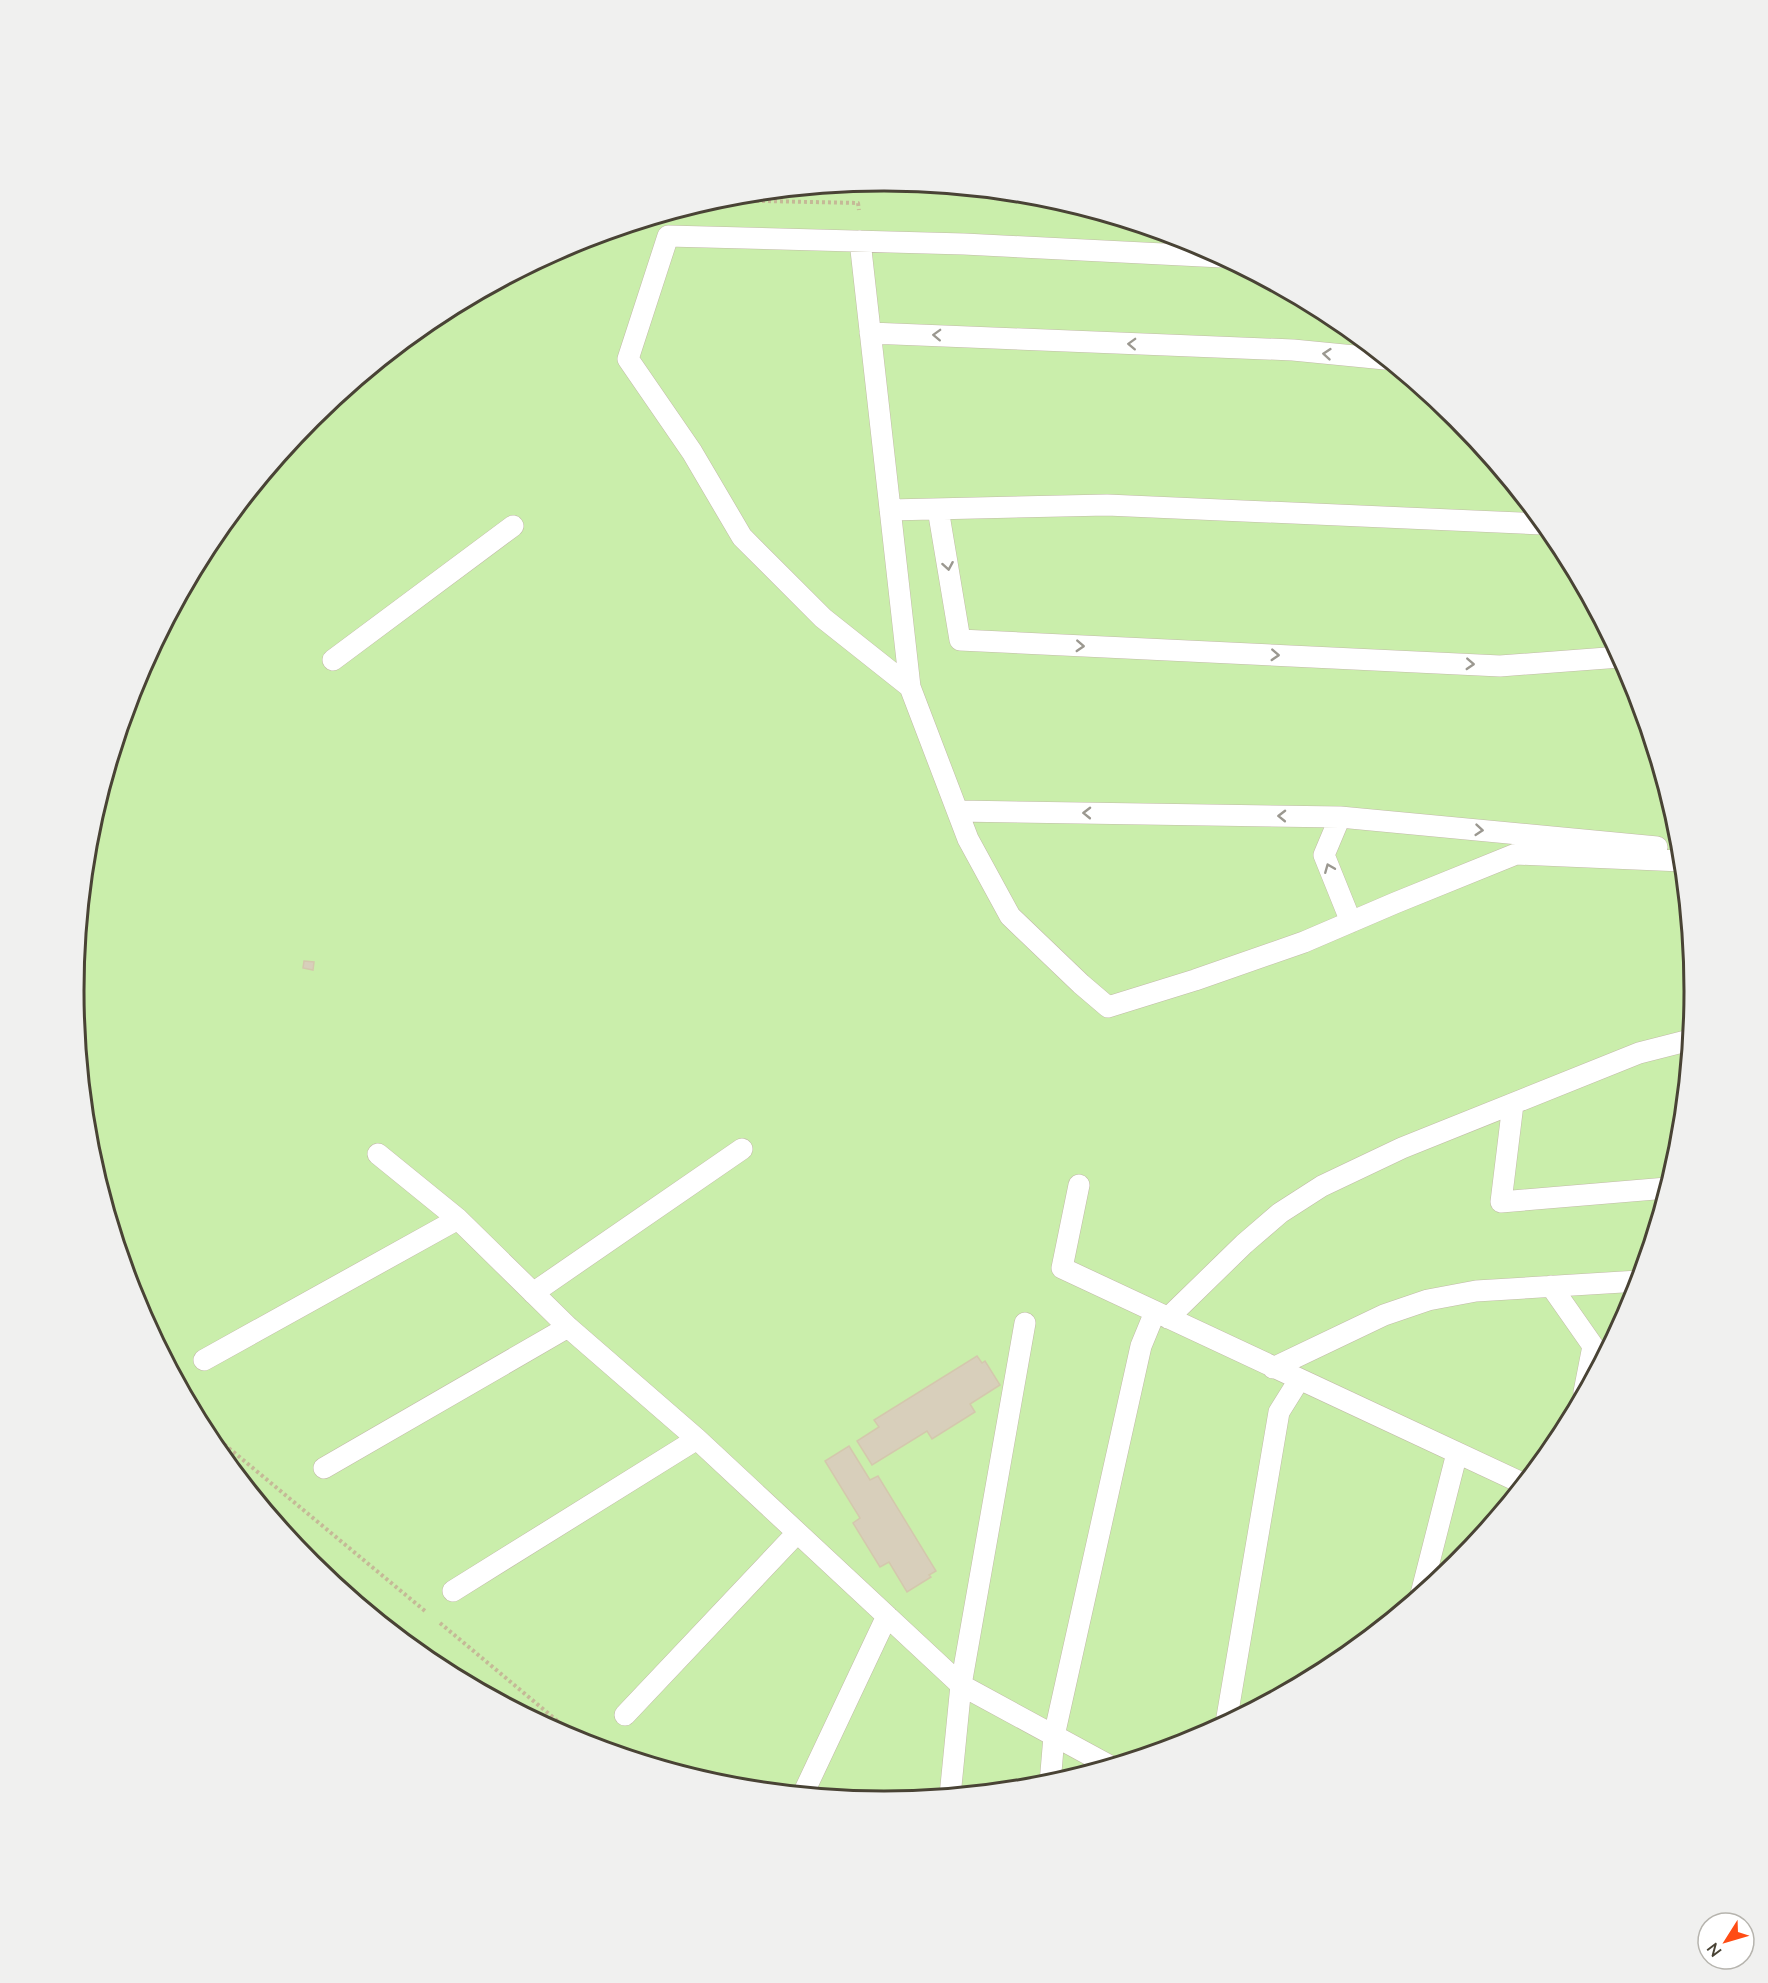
<svg xmlns="http://www.w3.org/2000/svg" width="1768" height="1983" viewBox="0 0 1768 1983" font-family="Lato,sans-serif">
  <style>
    .green { fill: #caeeab }
    .building { fill: #d8cfbb; stroke: #d4c8ad; stroke-width: 1.5 }
    .lines { fill: none; stroke-linecap: round; stroke-linejoin: round }
    .service-casing { stroke: #c2bba8; stroke-width: 22 }
    .path { stroke: #c5b997; stroke-width: 4; stroke-dasharray: 3 3; stroke-linecap: butt }
    .service { stroke: #fff; stroke-width: 21 }
    .oneway { stroke: #9b9890 }
    .rim { fill: none; stroke: #494335; stroke-width: 3 }
  </style>
  <rect width="100%" height="100%" fill="#f5f2e6"/>
  <path class="green" d="M76 992a808 808 0 1 1 1616 0a808 808 0 1 1-1616 0Z"/>
  <path class="building" d="M304,961L314,962L313,970L303,968Z
    M977,1356L982,1363L985,1361L1000,1385L970,1404L975,1412L932,1439L927,1431L872,1465L857,1441L879,1427L874,1420Z
    M849,1446L870,1480L878,1476L936,1571L929,1575L931,1577L907,1592L889,1562L880,1567L853,1523L860,1518L825,1461Z"/>
  <g class="lines">
    <defs>
      <path id="service" d="M860,241L910,687
        M1222,257L964,244L668,236L628,359L692,452L742,537L823,618L910,687L968,839L1010,916L1081,984L1108,1007L1195,980L1304,942L1395,903L1516,854L1682,861
        M870,333L1293,350L1385,359
        M938,509L960,640L1500,666L1620,657
        M890,510L1107,505L1543,524
        M333,660L513,526
        M958,811L1340,817
        M1351,922L1324,855L1340,817L1657,847
        M1513,1104L1501,1202L1667,1188
        M378,1154L458,1219L568,1327L697,1439L961,1685L1110,1766
        M1079,1185L1062,1268L1524,1484
        M1551,1286L1593,1346L1584,1392
        M533,1293L742,1149
        M1168,1318L1244,1244L1280,1213L1322,1186L1402,1148L1639,1053L1690,1040
        M204,1360L458,1219
        M1273,1368L1384,1315L1428,1300L1476,1291L1639,1281
        M324,1468L568,1327
        M453,1591L697,1439
        M1421,1594L1457,1453
        M625,1715L797,1533
        M1226,1723L1279,1412L1299,1380
        M1050,1784L1054,1736L1141,1346L1155,1312
        M803,1794L887,1616
        M950,1796L961,1685L1025,1323"/>
    </defs>
    <use href="#service" class="service-casing"/>
    <path class="path" d="M714,200L858,203L859,210
      M201,1425L425,1611
      M440,1623L585,1744"/>
    <use href="#service" class="service"/>
  </g>
  <defs><path id="oneway-chevron" d="M-2-3.5L2.5 0L-2 3.5" fill="none" stroke-width="1.6" stroke-linecap="round" stroke-linejoin="round" transform="scale(1.5)"/></defs>
  <g class="oneway">
    <use href="#oneway-chevron" transform="translate(937 335) rotate(-178)"/>
    <use href="#oneway-chevron" transform="translate(1132 344) rotate(-178)"/>
    <use href="#oneway-chevron" transform="translate(1327 354) rotate(-175)"/>
    <use href="#oneway-chevron" transform="translate(948 566) rotate(80)"/>
    <use href="#oneway-chevron" transform="translate(1080 646) rotate(3)"/>
    <use href="#oneway-chevron" transform="translate(1275 655) rotate(3)"/>
    <use href="#oneway-chevron" transform="translate(1470 664) rotate(3)"/>
    <use href="#oneway-chevron" transform="translate(1087 813) rotate(-179)"/>
    <use href="#oneway-chevron" transform="translate(1282 816) rotate(-179)"/>
    <use href="#oneway-chevron" transform="translate(1479 830) rotate(5)"/>
    <use href="#oneway-chevron" transform="translate(1329 868) rotate(-112)"/>
  </g>
  <path d="M0 0H1768V1983H0ZM84 991a800 800 0 1 1 1600 0a800 800 0 1 1-1600 0Z" fill="#f0f0ef" fill-rule="evenodd"/>
  <path class="rim" d="M84 991a800 800 0 1 1 1600 0a800 800 0 1 1-1600 0Z"/>
  <g transform="translate(1726 1941) rotate(233)"><circle r="28" fill="#ffffff" stroke="#b6b4ae" stroke-width="1.5"/>
  <path d="M0-4.5L10 22L0 15L-10 22Z" fill="#ff4c14"/>
  <text y="-9" font-size="16" font-weight="bold" text-anchor="middle" fill="#494335">N</text>
  </g>
</svg>
